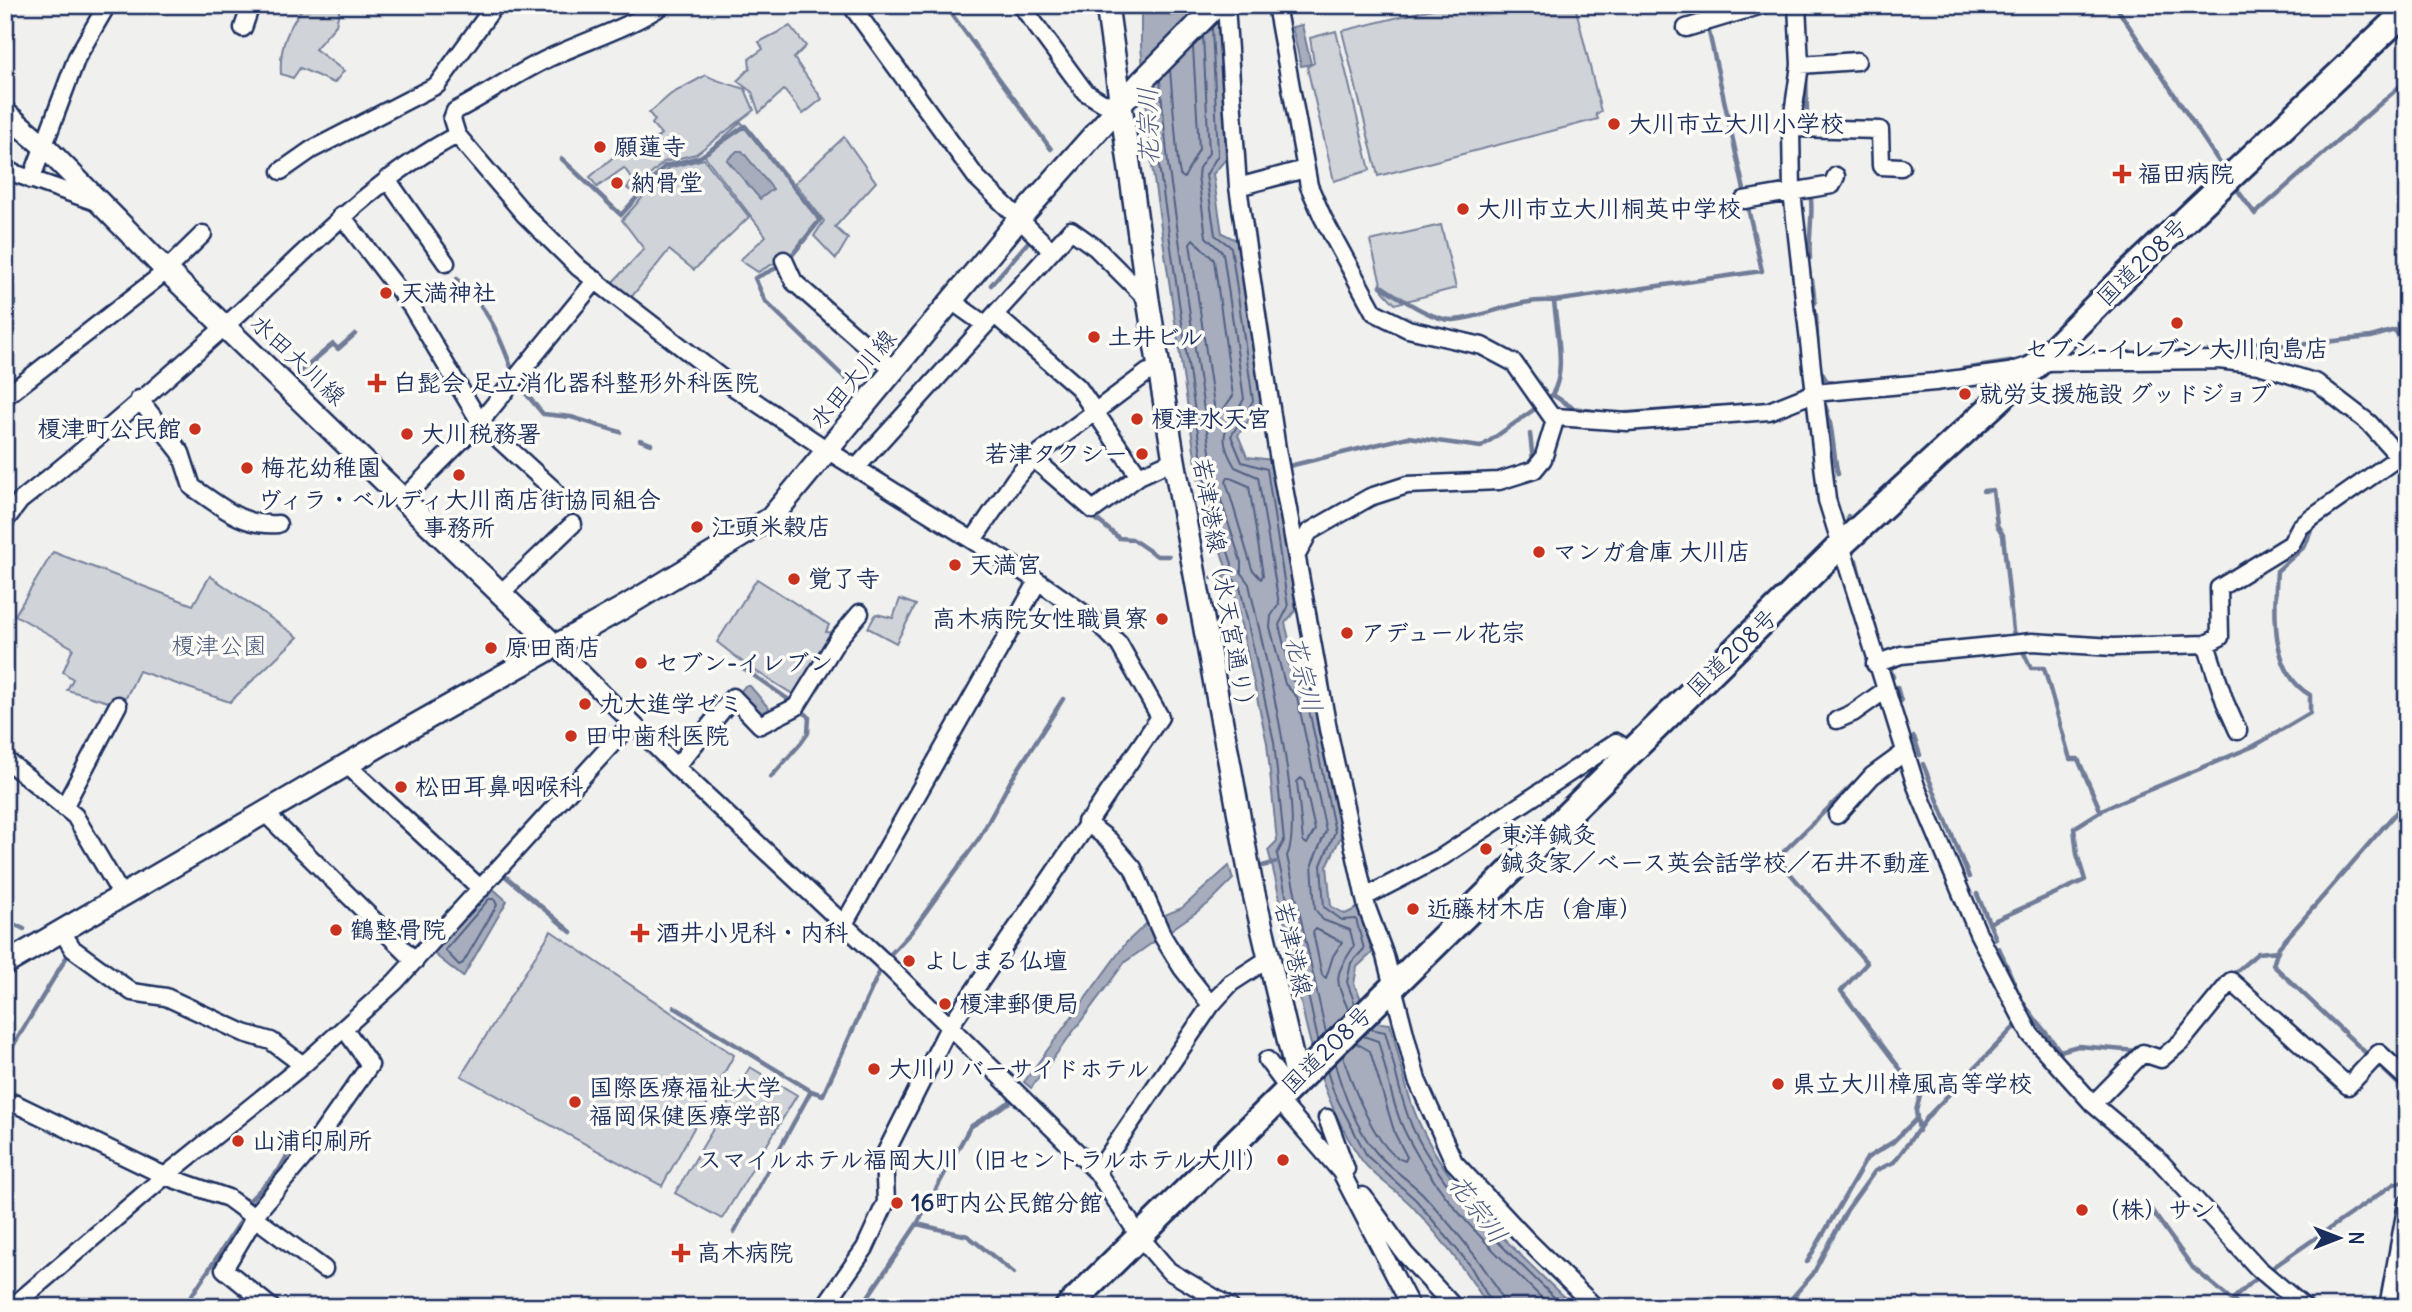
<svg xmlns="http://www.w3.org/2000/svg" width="2412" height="1312" viewBox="0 0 2412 1312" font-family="Delius,'Klee One',sans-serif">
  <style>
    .green { fill: #d0d3d8; stroke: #76819b; stroke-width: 2 }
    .water { fill: #a7adbd; stroke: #6f7b97; stroke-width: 2 }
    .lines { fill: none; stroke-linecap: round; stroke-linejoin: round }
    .shore { stroke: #536184; stroke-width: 2 }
    .stream { stroke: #6f7b97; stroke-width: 4.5 }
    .minor-casing { stroke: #1b2f5e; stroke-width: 21 }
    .major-casing { stroke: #1b2f5e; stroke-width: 26 }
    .highway-casing { stroke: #1b2f5e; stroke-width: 30 }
    .minor { stroke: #fdfcf7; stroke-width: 16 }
    .major { stroke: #fdfcf7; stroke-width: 21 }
    .highway { stroke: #fdfcf7; stroke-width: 24 }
    .poi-dot { fill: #c8321e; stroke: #fdfcf7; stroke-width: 2.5 }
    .labels { text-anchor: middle; stroke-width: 7; stroke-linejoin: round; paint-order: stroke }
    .poi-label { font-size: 24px; font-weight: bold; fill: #1b2f5e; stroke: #fdfcf7; text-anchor: start }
    .street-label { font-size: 24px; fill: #1b2f5e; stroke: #fdfcf7 }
    .park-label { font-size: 24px; fill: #48587c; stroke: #fdfcf7 }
    .water-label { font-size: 26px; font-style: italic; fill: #4c5b7f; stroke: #fdfcf7 }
  </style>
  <rect width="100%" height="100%" fill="#f0f0ee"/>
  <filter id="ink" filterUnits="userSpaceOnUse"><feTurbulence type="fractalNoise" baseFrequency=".0143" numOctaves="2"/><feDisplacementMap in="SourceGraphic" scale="14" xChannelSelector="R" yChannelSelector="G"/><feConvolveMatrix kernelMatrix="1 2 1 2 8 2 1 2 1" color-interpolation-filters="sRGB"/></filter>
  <g filter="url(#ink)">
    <path class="green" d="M305,5L340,7L336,25L315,49L344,71L334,83L300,68L293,78L281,74C279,47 288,27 305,5Z
      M1448,5H1575L1601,112L1596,114L1598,119L1378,176L1342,31Z
      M790,26L806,46L794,58L822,99L803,114L784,90L759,113L752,92L737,81L750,68L749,59L763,49L759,42Z
      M1336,31L1370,170L1334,181L1307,67L1314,63L1310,38Z
      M706,75C718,82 731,84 745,89L754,110L696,154L664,162L632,192L627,188L633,180L624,168L597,187L590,177L619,152L627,159L634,153L636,158L661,134L652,124L655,120L649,113L671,94Z
      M741,122L820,220L797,251L758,272L740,260L766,236L704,155Z
      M844,137L876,182L835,227L848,239L836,259L814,236L824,221L795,183Z
      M704,159L749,217L694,270L669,250L629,300L610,285L644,249L622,220L669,168Z
      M1441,225L1456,288L1395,304L1383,291L1370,241Z
      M53,552L193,605L210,576L298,637L230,702L139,671L122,706L67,690L73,679L63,672L73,648L15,615Z
      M757,579L829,625L826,632L835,633L796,696L749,667L717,642Z
      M900,599L916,605L896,643L868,628L876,614L893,618Z
      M551,931L734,1055L662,1186L461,1076Z
      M750,1067L797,1095L722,1219L675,1193Z"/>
    <path class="water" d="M1141,5H1218L1226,159L1213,174L1222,233L1238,241L1261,404L1238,435L1247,457L1273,460L1296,610L1285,623L1299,679L1311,686L1342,834L1327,866L1331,906L1345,914L1360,907L1372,953L1357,967L1354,984L1372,1022L1390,1024C1400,1057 1406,1096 1421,1127C1455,1199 1518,1252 1574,1307H1489C1466,1271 1441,1237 1412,1206C1396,1189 1373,1177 1361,1159C1299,1068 1297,953 1268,850L1277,841L1267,743L1233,588L1221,576L1226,567L1199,483L1152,166L1141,46Z
      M1302,25L1311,64L1301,66L1292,27Z
      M737,151H742L773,189L760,199L727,160Z
      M745,686H750L773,713L763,720L737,696Z
      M1229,866L1233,879L1208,904L1125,962L1031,1088L1024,1082L1126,943L1148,922L1182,908Z
      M491,887L507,901L463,977L433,953Z"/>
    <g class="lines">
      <path class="shore" d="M1212,28L1218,155L1206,175L1215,235L1231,247L1253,401L1231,436L1242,462L1267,469L1288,607L1279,625L1293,681L1305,691L1335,832L1321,865L1324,907L1342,920L1356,919L1364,949L1351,963L1347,982L1355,1004
        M1203,36L1209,153L1199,168L1198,176L1206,237L1223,253L1244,399C1228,428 1214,432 1235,467L1258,477L1279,604L1271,616L1270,627L1285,684L1297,697L1326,831L1312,864L1315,909L1323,920L1350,930L1354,946C1335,976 1333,976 1349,1011
        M1170,70L1178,163L1180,175L1184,178L1199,149L1193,47
        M1160,80L1168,164L1214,479L1241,562V573L1249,584C1260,636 1307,816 1287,856L1326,1033
        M1152,88L1159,165L1205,481L1232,564L1230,575L1240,587L1274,742L1284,841L1277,854L1318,1040
        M1193,239L1214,260L1233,396L1219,415L1215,412L1190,243Z
        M1228,477L1249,486L1263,575L1261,579L1252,569L1226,482Z
        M1301,778L1304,781L1315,830L1307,844L1303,841L1297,782Z
        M489,899H494L497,905L463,963L459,965L445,950Z
        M1316,929L1342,942L1333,956L1326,978L1322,975L1313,932Z
        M1370,1029L1385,1032C1395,1064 1400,1101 1414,1131C1449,1201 1509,1252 1564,1307
        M1363,1036L1378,1041C1387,1071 1392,1106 1406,1134C1440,1203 1497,1254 1551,1307
        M1343,1056C1351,1082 1377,1154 1405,1161L1407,1157L1395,1134L1370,1051L1356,1043
        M1335,1064C1342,1090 1357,1130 1375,1151C1388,1167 1408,1179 1423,1194C1441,1214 1502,1282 1503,1307
        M1327,1071L1334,1093L1367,1156L1416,1200L1469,1264L1494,1307"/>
      <path class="stream" d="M945,5L1051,149
        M2115,5L2225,171
        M2377,5L2381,10
        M2404,36L2407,39
        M1806,73L1807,113
        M562,159L621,215L665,166L700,157L745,126L820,220L789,259
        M2233,184L2255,214L2407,80
        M1810,258C1808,236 1813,221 1811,199
        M783,265L755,278L765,301L845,378L865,391
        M457,279C488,307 500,336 514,375
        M1812,280L1815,302
        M991,285L1029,241
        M1381,286C1397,296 1435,322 1454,320C1490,317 1515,298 1554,301L1762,271L1703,5
        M1816,315L1818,356
        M5,322L15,302
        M2257,342L2288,346L2371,337L2395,330L2407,351
        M1819,368L1826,380L1835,384
        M1962,369L2016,361
        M299,373L333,344L338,349L355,334
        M517,383L543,414L571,417L620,432
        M2407,388L2403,417L2407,420
        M1553,395L1573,408L1614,414L1753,404
        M1546,401C1570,381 1556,329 1554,301
        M1825,405C1834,427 1832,450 1838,474
        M640,440L651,444
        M1530,463L1533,461L1530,434
        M1285,467L1408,437L1481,447L1539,406
        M1983,491L1993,490L1997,525L2003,535L2013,631L2017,639
        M1090,514L1119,538L1132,539L1157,556H1169
        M1848,516V519
        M1856,560L1862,584
        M1212,578L1225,574
        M1866,599L1870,612
        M2021,647L2031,668H2044L2070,759H2078L2101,812
        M1888,662L1893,677
        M743,668L795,704
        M1897,687L1901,701
        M1914,737L1920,755
        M1923,764L1969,877
        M771,777L801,743L808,733L809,717L799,708
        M1854,783L1777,858L1867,963L1841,991L1920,1095L1916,1111L1919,1131
        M2407,800L2279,947L2273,965L2407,1092
        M510,867L504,875L571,932
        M1255,868L1277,862
        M1977,894L1996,939
        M5,920L24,929
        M1989,923L2085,880L2077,854L2074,828L2106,808L2254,746L2310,713V695C2270,672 2274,611 2277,571L2305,546L2312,528L2399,466
        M1999,948L2022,1002L2060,1051L2078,1046L2137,1051
        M887,958L912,931L980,837L1010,782L1063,699
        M2231,976L2258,953L2278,951
        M674,1007L811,1091L734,1232
        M5,1059L66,958
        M5,1089L26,1100
        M811,1091L823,1095L882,966
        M239,1198L249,1201L279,1170L293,1145
        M2148,1205L2193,1268L2232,1300L2252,1282L2394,1184L2407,1180
        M917,1224L968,1236L1014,1273
        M1807,1262L1867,1158L1893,1142L1916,1119
        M2232,1300L2243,1307
        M184,1307L245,1215
        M861,1307L917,1224L970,1127L1016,1098
        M1784,1307L1813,1274L1847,1210L1875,1171L1894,1162L1929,1115L2020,1021
        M2258,1307L2259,1305"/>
      <defs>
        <path id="minor" d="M663,5C627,29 584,41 545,60C514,75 486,95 455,111L452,119L457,135L525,215L579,268L732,386L827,450L1038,581L1099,624L1119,644L1160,717L948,1029L884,1156L886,1202L865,1248L824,1307
          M851,5L976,177L1051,250
          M1021,5L1085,92L1103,103L1122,104
          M1226,5L1238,187L1277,449L1328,729L1367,908L1385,956L1417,1080L1454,1162L1525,1238L1595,1307
          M1276,5L1309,186L1323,218L1374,312L1408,329L1482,346L1514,363L1554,420
          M1797,5L1800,65L1791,128L1792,192L1827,500L1916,786L1978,933L2030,1034L2093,1104L2157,1158L2258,1268L2304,1307
          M243,28L251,5
          M1686,28L1762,5
          M1800,65L1857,61
          M1791,128L1880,130L1881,166L1901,167
          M5,170L99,203
          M281,171L311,150L437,85L495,5
          M387,179L446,263
          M31,180L77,57L107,5
          M1238,187L1305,169
          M1744,200L1832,185L1836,176
          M341,215L411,306L480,422L554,490
          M784,260L794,282L894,370
          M953,302L984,324
          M995,315L1078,387L1139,476
          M5,397L160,276L203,234
          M139,399L181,453L192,487C221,506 242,527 278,524
          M1033,458L1093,510L1139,476L1174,460
          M857,467L1071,230L1096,248L1148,300
          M404,498L480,422L596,280
          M5,521L20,501C90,446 157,387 223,328C299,260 366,183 457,135
          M973,540L1015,479L1033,458L1148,372H1159
          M1298,553L1309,532L1370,497L1407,485L1499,481L1534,470L1543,459L1556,417L1627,422L1769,411L1814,393L1935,382L2009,372L2040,362L2219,360L2259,365L2317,383L2369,423L2407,466
          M502,592L573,524
          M2206,644L2225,702L2238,731
          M554,645L676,767L884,962L1097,1172L1140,1237L1169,1271L1230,1307
          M1875,664L1901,655L2032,642L2113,647L2206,644L2220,637L2219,588L2291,544L2300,527L2313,517L2400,456
          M1837,720L1853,713L1884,691
          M5,759L75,816L121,894
          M347,765L481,889
          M676,767L733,697L760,725L796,707L838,639L860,613
          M64,807L118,705
          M266,814L415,961
          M1837,815L1872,776L1905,752
          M1086,822L1109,840L1133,868L1163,937L1182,968L1211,1005
          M1365,897L1442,857L1616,742L1631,751
          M844,924L1038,581
          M61,930L73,949L132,992L166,997L244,1033L271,1041L303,1065
          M1267,1060L1287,1087
          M1277,1098L1341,1172L1411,1307
          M16,1104L165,1176L228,1198L324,1269
          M2093,1104L2143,1053L2161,1059L2181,1042L2231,981L2348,1086L2379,1053L2407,1079
          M1327,1118L1346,1169
          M1097,1172L1211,1005L1231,983L1268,959
          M1363,1196L1405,1254L1454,1307
          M12,1307L165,1176L303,1065L395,982L622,733
          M271,1307L224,1269L259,1210L312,1147L370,1065L344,1028
          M2388,1307L2407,1203"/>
        <path id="major" d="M1107,5L1148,300L1174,460L1251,881L1297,1077
          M5,113L44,146L165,269L554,645
          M5,964L396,736L626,606L771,518L1019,219L1140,83L1217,5"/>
        <path id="highway" d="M1068,1307L1841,545L2040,362L2127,275L2407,10"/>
      </defs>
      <use href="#minor" class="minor-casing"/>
      <use href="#major" class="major-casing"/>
      <use href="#highway" class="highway-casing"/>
      <use href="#minor" class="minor"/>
      <use href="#major" class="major"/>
      <use href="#highway" class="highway"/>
    </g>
  </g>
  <g class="poi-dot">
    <circle cx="1614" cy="124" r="7"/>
    <circle cx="600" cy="147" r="7"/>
    <path d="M2118.5 163.5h7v7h7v7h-7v7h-7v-7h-7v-7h7z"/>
    <circle cx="617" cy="183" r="7"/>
    <circle cx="1463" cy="209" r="7"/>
    <circle cx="386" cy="293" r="7"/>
    <circle cx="2177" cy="323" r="7"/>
    <circle cx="1094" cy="337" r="7"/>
    <path d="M373.5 372.5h7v7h7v7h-7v7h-7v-7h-7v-7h7z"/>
    <circle cx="1965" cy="394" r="7"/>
    <circle cx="1137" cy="419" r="7"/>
    <circle cx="195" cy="429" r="7"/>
    <circle cx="407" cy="434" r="7"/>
    <circle cx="1142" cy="454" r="7"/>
    <circle cx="247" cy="468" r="7"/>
    <circle cx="459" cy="475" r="7"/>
    <circle cx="697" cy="527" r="7"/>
    <circle cx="1539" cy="552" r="7"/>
    <circle cx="955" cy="565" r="7"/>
    <circle cx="794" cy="579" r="7"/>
    <circle cx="1162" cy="619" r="7"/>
    <circle cx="1347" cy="633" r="7"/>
    <circle cx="491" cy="648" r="7"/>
    <circle cx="641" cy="663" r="7"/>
    <circle cx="585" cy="704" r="7"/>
    <circle cx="571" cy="736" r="7"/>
    <circle cx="401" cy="787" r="7"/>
    <circle cx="1486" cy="849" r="7"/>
    <circle cx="1413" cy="909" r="7"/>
    <circle cx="336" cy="930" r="7"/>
    <path d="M636.5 922.5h7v7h7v7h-7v7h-7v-7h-7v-7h7z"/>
    <circle cx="909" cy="961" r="7"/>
    <circle cx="945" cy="1004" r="7"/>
    <circle cx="874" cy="1069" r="7"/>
    <circle cx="1778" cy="1084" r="7"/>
    <circle cx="575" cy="1102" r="7"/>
    <circle cx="238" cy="1141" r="7"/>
    <circle cx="1283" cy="1160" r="7"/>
    <circle cx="897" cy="1203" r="7"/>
    <circle cx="2082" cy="1210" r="7"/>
    <path d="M677.5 1242.5h7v7h7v7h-7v7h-7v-7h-7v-7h7z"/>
  </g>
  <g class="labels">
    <g class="poi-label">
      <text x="1628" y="132">大川市立大川小学校</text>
      <text x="614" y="155">願蓮寺</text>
      <text x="2138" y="182">福田病院</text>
      <text x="631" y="191">納骨堂</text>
      <text x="1477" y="217">大川市立大川桐英中学校</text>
      <text x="400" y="301">天満神社</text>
      <text x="1108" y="345">土井ビル</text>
      <text x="2177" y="357" text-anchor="middle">セブン-イレブン 大川向島店</text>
      <text x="393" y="391">白髭会 足立消化器科整形外科医院</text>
      <text x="1979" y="402">就労支援施設 グッドジョブ</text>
      <text x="1151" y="427">榎津水天宮</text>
      <text x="181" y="437" text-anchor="end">榎津町公民館</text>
      <text x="421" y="442">大川税務署</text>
      <text x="1128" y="462" text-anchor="end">若津タクシー</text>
      <text x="261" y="476">梅花幼稚園</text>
      <text x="459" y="508" text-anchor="middle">ヴィラ・ベルディ大川商店街協同組合<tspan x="459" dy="28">事務所</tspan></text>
      <text x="711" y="535">江頭米穀店</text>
      <text x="1553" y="560">マンガ倉庫 大川店</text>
      <text x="969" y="573">天満宮</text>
      <text x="808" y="587">覚了寺</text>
      <text x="1148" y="627" text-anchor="end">高木病院女性職員寮</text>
      <text x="1361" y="641">アデュール花宗</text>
      <text x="505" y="656">原田商店</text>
      <text x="655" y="671">セブン-イレブン</text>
      <text x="599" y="712">九大進学ゼミ</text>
      <text x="585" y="744">田中歯科医院</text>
      <text x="415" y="795">松田耳鼻咽喉科</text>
      <text x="1500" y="843">東洋鍼灸<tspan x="1500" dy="28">鍼灸家／ベース英会話学校／石井不動産</tspan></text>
      <text x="1427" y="917">近藤材木店（倉庫）</text>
      <text x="350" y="938">鶴整骨院</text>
      <text x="656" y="941">酒井小児科・内科</text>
      <text x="923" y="969">よしまる仏壇</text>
      <text x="959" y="1012">榎津郵便局</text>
      <text x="888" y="1077">大川リバーサイドホテル</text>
      <text x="1792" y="1092">県立大川樟風高等学校</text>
      <text x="589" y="1096">国際医療福祉大学<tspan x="589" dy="28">福岡保健医療学部</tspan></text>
      <text x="252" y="1149">山浦印刷所</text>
      <text x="1269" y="1168" text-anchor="end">スマイルホテル福岡大川（旧セントラルホテル大川）</text>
      <text x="911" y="1211">16町内公民館分館</text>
      <text x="2096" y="1218">（株）サン</text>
      <text x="697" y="1261">高木病院</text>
    </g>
    <g class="street-label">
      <text transform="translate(2142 262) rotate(-44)" y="8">国道208号</text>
      <text transform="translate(298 360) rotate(43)" y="8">水田大川線</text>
      <text transform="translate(853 379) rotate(-50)" y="8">水田大川線</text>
      <text transform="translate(1224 588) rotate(80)" y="8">若津港線（水天宮通り）</text>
      <text transform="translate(1732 653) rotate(-44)" y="8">国道208号</text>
      <text transform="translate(1293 949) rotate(77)" y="8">若津港線</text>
      <text transform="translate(1327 1050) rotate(-44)" y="8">国道208号</text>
    </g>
    <g class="park-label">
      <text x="219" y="654">榎津公園</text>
    </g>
    <g class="water-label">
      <text transform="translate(1148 126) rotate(-91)" y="9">花宗川</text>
      <text transform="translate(1304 674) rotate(76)" y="9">花宗川</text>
      <text transform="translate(1478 1209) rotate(53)" y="9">花宗川</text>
    </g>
  </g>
  <rect width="2412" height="1312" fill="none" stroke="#fdfcf7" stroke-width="28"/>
  <rect x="14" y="14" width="2384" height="1284" fill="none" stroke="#1b2f5e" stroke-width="2.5" filter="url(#ink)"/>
  <g transform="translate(2339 1238) rotate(90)" stroke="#fdfcf7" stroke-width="5" paint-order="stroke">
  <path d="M0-5L12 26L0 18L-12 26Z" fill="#1b2f5e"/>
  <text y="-10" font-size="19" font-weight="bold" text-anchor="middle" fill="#1b2f5e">N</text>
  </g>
</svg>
